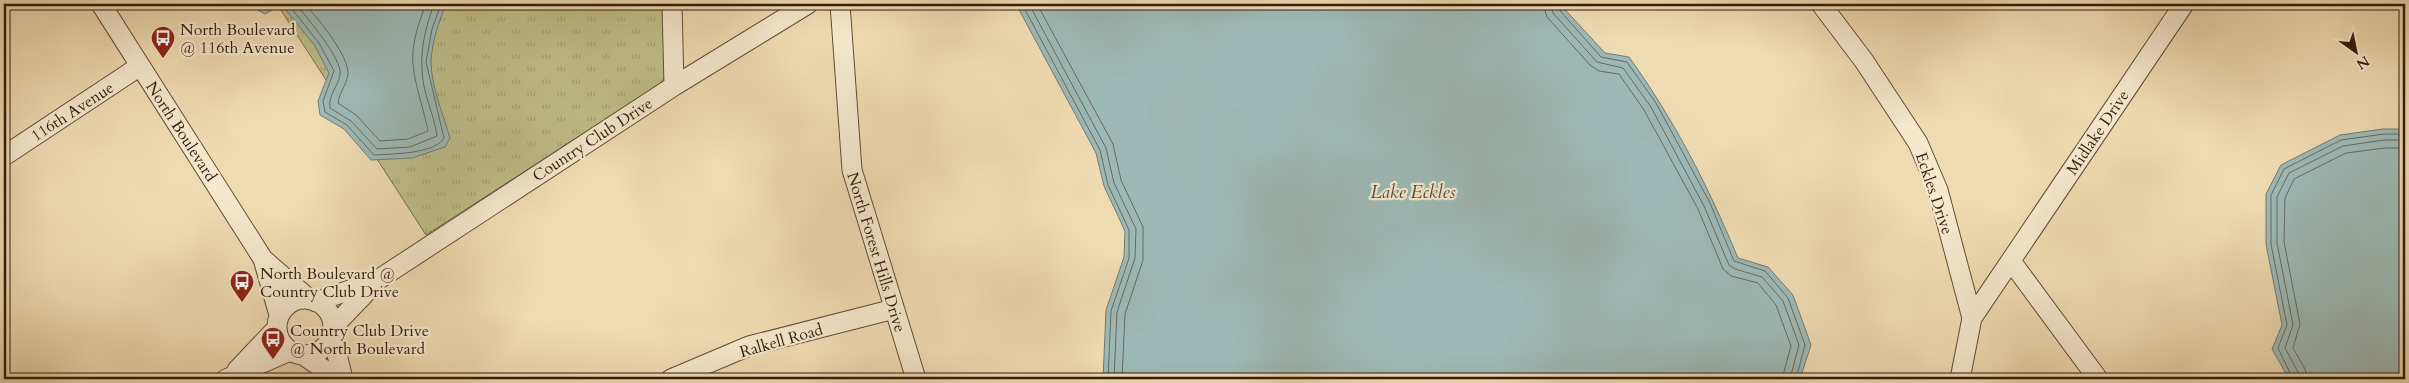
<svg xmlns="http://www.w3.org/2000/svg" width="2409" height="383" viewBox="0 0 2409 383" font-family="Cardo,serif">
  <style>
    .grass { fill: url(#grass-tufts); stroke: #786d4a }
    .water { fill: #9db9b6; stroke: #727a72 }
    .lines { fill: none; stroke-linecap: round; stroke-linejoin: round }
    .shore { stroke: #676a60; stroke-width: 1 }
    .minor-casing { stroke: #604c35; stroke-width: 21 }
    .minor { stroke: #f5e8cd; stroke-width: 19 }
    .labels { text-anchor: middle; stroke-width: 4.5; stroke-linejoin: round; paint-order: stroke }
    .poi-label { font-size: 16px; fill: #311c0b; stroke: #f5e8cd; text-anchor: start }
    .street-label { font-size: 16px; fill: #311c0b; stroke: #f5e8cd }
    .water-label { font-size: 18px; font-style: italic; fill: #514b3e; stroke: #f5e8cd }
  </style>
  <defs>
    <pattern id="grass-tufts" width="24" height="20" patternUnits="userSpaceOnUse" patternTransform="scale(1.25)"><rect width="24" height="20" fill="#bebe89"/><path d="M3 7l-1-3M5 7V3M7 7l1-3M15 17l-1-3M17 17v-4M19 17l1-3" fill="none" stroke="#a4a375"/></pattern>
  </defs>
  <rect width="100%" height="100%" fill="#efdbb2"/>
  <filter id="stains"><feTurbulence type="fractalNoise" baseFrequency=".004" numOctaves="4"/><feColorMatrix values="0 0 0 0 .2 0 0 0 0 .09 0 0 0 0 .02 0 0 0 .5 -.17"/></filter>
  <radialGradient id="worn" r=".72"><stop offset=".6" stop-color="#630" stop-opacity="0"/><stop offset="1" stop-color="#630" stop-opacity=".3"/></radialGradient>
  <path class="grass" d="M277,4H664L666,75L660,84L426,235Z"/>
  <path class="water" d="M255,4H446C439,22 432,41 431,61C431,86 443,114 450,138L445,147L412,158L371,160L344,129L320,115L318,101L329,73L315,46L282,5L265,14L254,8Z
    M1016,4H1560L1605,53L1629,57C1675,121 1708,186 1738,258L1768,267L1793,295L1811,345L1800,379H1103L1106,310L1124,257L1125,231L1104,186L1096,153Z
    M2383,129H2405V379H2289L2272,349L2282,325L2266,244V194L2281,165L2340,135Z"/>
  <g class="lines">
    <path class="shore" d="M288,4L319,43L334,71L323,101L325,112L347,125L374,155C391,154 435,154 444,138L426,62L432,29L441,4
      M296,4C306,17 343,59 340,75C338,87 328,95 330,108L351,121L377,149L410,147L437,136C435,121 429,106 425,91C418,59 423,35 434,4
      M305,4C317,18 349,55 348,74C347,84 339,93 338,103L356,115L380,141L408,139L428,131C424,109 415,87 413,64C411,44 419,22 426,4
      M1022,4L1100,150L1108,185L1129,230V258L1111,311L1108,379
      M1029,4L1106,148L1114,183L1136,229L1135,258L1117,312L1114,379
      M1037,4L1113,144L1121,180L1143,227V260L1125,314L1122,379
      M1543,4L1547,17L1590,65L1599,71L1619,74L1644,110L1698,209L1723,269L1731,276L1758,283L1776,305L1791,346L1782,379
      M1550,4L1553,13L1597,62L1623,68L1651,107L1704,206L1729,265L1735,269L1762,277L1783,301L1799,345L1790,379
      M1557,4L1561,12L1601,57L1627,62L1656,103L1710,203L1734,261L1765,271L1788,298L1805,345L1796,379
      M2293,379L2278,348L2287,325L2271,244V195L2284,169L2341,140L2384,134H2405
      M2299,379L2298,372L2285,348L2293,325L2277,243V197L2289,173L2343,146L2384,140H2405
      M2307,379L2305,369L2293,348L2300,324L2284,242L2285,198L2294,179L2346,153L2385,148H2405"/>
    <defs>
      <path id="minor" d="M101,4L263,259L310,300
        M672,4L674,86
        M840,4L852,170L916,379
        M1821,4L1864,61L1918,143L1938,190L1972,318L1960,379
        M4,156L140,66
        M263,259L279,315
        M2011,261L2098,379
        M277 327a28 28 0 1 1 56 0a28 28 0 1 1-56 0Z
        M316,302L375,281
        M1972,318L2184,4
        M332,328L379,279L674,86L808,4
        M332,334L343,379
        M303,355L338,379
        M237,370L276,329
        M226,379L290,351
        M671,379L749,346L894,309"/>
    </defs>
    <use href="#minor" class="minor-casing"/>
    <use href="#minor" class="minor"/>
  </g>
  <defs>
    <symbol id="bus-pin" viewBox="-11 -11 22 30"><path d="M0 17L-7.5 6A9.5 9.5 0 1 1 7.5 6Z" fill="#8f2418" stroke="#f5e8cd"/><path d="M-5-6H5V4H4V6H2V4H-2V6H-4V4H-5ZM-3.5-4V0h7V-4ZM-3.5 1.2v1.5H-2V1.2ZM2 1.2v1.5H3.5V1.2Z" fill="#fff"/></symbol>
  </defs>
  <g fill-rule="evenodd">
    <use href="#bus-pin" x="149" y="24" width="28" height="38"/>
    <use href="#bus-pin" x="228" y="268" width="28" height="38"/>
    <use href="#bus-pin" x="259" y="325" width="28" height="38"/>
  </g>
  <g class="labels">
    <g class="poi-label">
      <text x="180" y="35">North Boulevard<tspan x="180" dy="18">@ 116th Avenue</tspan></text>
      <text x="260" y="279">North Boulevard @<tspan x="260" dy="18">Country Club Drive</tspan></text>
      <text x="290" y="336">Country Club Drive<tspan x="290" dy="18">@ North Boulevard</tspan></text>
    </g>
    <g class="street-label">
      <text transform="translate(72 111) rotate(-33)" y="6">116th Avenue</text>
      <text transform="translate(182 131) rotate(57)" y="6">North Boulevard</text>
      <text transform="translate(2097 132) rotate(-56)" y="6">Midlake Drive</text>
      <text transform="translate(592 139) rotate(-33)" y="6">Country Club Drive</text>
      <text transform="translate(1935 193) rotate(71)" y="6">Eckles Drive</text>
      <text transform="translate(877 252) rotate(73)" y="6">North Forest Hills Drive</text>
      <text transform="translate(781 340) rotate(-16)" y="6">Ralkell Road</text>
    </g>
    <g class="water-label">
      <text x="1413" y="198">Lake Eckles</text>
    </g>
  </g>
  <rect width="2409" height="383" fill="none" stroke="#efdbb2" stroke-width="20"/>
  <rect x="5" y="5" width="2399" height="373" fill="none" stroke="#311c0b" stroke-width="2.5"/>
  <rect x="10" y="10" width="2389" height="363" fill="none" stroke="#311c0b"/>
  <g transform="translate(2356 52) rotate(147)" stroke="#f5e8cd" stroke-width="4" paint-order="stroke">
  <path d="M0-4L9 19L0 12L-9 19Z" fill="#311c0b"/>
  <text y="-8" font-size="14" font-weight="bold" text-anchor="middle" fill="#311c0b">N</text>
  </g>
  <rect width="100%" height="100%" filter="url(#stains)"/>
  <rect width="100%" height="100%" fill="url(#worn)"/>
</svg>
